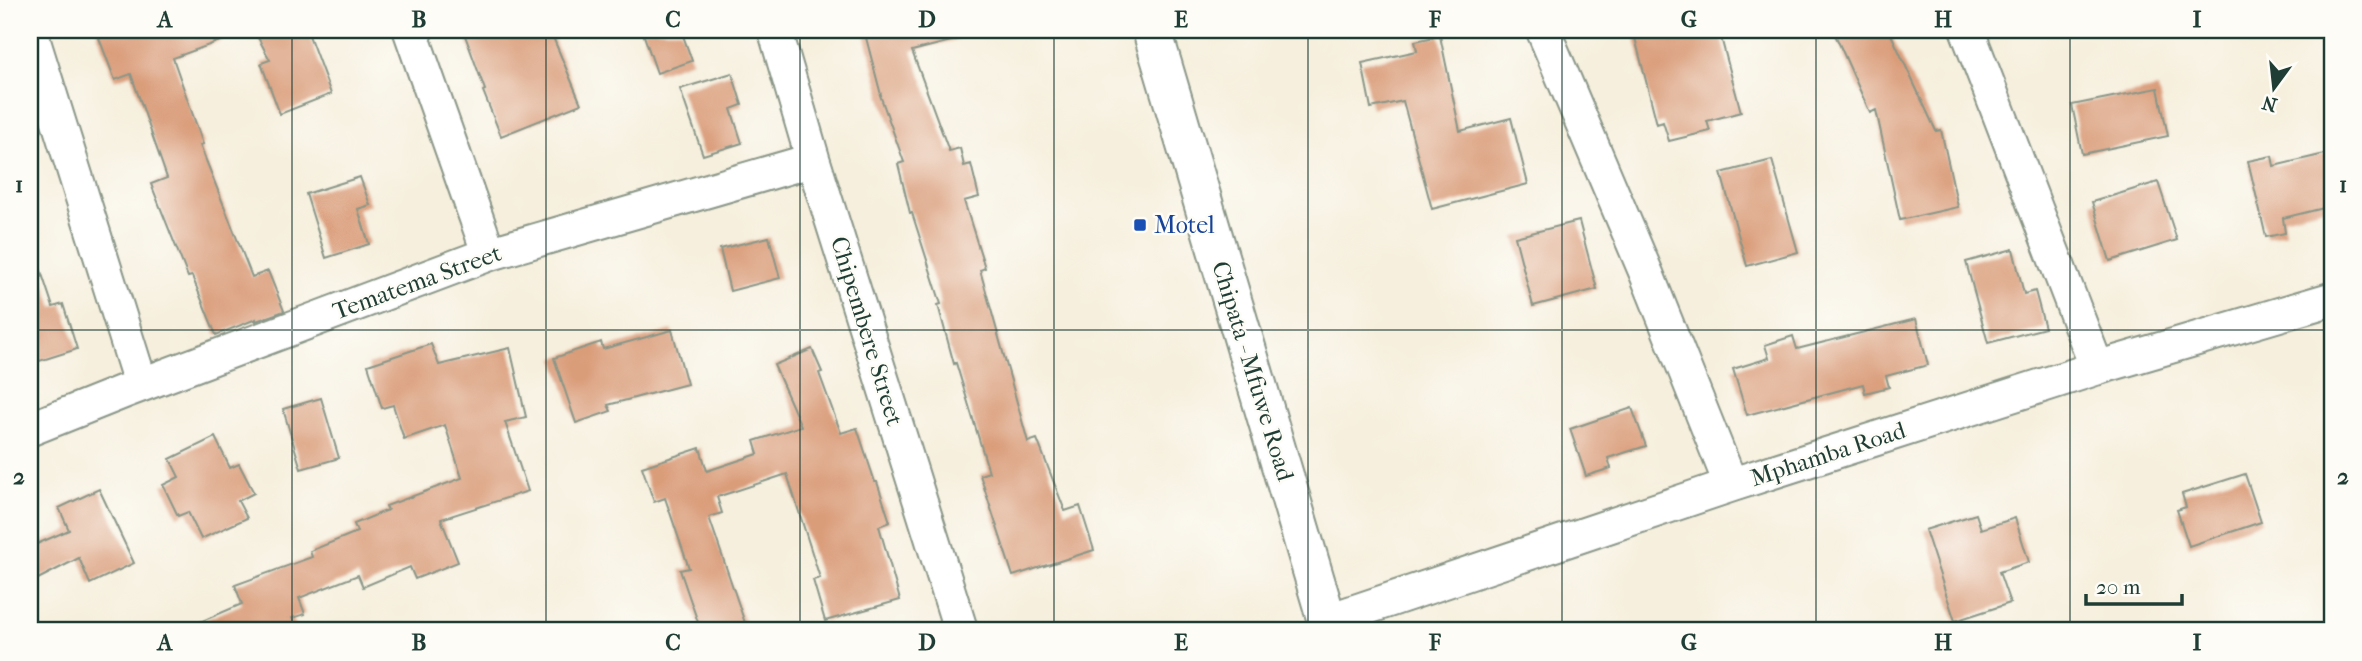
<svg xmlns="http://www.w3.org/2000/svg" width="2362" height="661" viewBox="0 0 2362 661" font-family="'IM FELL French Canon',serif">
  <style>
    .building { fill: #da9d7a }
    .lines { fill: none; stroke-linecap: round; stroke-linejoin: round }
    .minor-casing { stroke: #8a9688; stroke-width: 37 }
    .major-casing { stroke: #8a9688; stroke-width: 42 }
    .minor { stroke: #fff; stroke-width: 33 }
    .major { stroke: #fff; stroke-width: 38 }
    .grid { fill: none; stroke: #1f3d34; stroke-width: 2; stroke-opacity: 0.55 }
    .transit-dot { fill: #1a4fb4; stroke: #fdfcf7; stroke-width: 2.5 }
    .labels { text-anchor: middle; stroke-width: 5; stroke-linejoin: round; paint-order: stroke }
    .transit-label { font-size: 24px; fill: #164399; stroke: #fdfcf7; text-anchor: start }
    .street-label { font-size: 24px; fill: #1f3d34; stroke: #fdfcf7 }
    .neatline { fill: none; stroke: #1f3d34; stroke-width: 2.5 }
    .grid-label { font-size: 23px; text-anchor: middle; font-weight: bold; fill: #1f3d34 }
  </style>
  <rect width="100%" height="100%" fill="#fdfcf7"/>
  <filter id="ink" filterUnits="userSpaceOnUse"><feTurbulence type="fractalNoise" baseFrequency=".0143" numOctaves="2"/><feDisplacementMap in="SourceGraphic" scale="14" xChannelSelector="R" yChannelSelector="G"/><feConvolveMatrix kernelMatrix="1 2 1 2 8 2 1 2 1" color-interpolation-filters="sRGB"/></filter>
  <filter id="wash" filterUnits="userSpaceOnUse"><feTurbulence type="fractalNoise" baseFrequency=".00686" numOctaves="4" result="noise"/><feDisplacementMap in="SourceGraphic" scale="28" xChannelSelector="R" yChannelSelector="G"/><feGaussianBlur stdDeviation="1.57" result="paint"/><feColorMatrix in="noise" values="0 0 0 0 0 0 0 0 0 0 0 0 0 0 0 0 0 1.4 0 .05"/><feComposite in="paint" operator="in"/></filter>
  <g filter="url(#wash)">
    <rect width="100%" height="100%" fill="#f6efdd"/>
    <g id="blocks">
      <path class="building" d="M96,30H242V33L173,58L203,144L200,145L252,277L268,271L284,311L256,321V319L216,335L192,276L188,277L151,184L167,178L131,74L115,80Z
        M254,30H307L331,94L280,114L261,63L270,60Z
        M463,30H550L581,104L501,136L483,91L485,90Z
        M642,30H681L692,61L657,73Z
        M864,30H958L959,39L912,51L949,151L960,148L964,166L971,164L979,197L964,201L985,268L980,270L1028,442L1037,439L1065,511L1080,506L1094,550L1013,576L980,475L989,472L956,363L954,364L938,305L941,304L912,213H910L898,164L904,162L880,95H881Z
        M1633,30H1719L1741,112L1707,121L1710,131L1669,141L1663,122L1657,124Z
        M1833,30H1889L1936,131L1941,130L1958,207L1900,220L1876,110L1870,113Z
        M1440,36L1460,131L1511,118L1528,184L1432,209L1403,101L1371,108L1362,63L1417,51L1415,41Z
        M732,73L742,105L731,109L742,143L703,155L680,89Z
        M2158,88L2168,136L2082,154L2072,105Z
        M2329,153L2332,166V206L2283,218L2285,233L2266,237L2248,161L2272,156L2274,166Z
        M1772,160L1798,252L1747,266L1721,173Z
        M360,177L370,205L358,209L369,244L326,258L306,194Z
        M2158,182L2177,240L2110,261L2092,202Z
        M1579,221L1597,289L1533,306L1515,237Z
        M769,237L780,278L730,291L720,249Z
        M2013,249L2024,294L2035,291L2045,328L1988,343L1966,262Z
        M35,253L53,307L63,304L77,349L30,364V254Z
        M1916,319L1928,365L1886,376L1889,387L1865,393L1863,384L1747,415L1733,369L1769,358L1765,345L1793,336L1797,349Z
        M672,330L687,384L608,405L611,411L576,423L554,358L601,342L603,349Z
        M431,344L439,365L510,348L526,417L505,422L528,491L441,519L458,562L415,579L410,567L363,587L358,575L299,598L305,614L292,618L298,631H179L242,604L235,585L312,557L310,551L357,532L354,524L388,510L386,506L462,478L445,425L404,439L393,405L382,408L368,365Z
        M812,349L822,372L819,373L841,433L857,428L875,482H877L890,522L879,526L900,600L825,621L813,580L820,578L787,474L717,497L722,513L709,517L745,623L719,631H701L680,570L689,568L665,498L654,502L642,467L700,448L707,471L758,454L754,441L801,426L774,365Z
        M321,398L339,458L301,469L283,409Z
        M1632,408L1646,446L1608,458L1611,468L1586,476L1570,429Z
        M215,437L230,468L239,464L254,493L238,501L247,518L201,539L188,512L178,516L163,485L179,477L170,459Z
        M2245,474L2261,522L2189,546L2177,510L2186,507L2182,494Z
        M99,489L134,563L90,584L79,558L30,583V547L69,530L59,508Z
        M1976,514L1981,529L2015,518L2029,562L1999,572L2010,603L1955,621L1925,530Z"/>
    </g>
  </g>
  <g filter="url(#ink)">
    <use href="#blocks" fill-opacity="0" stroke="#8a9688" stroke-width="2"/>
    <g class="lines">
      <defs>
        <path id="minor" d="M30,30L141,385
          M410,30L489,254
          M775,30L813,160L961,631
          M1543,30L1647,275L1731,485
          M1967,30L2097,368
          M30,429L125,391L489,254L813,160
          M1327,621L1731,485L2097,368L2332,299"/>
        <path id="major" d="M1152,30L1330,631"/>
      </defs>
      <use href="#minor" class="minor-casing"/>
      <use href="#major" class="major-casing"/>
      <use href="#minor" class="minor"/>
      <use href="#major" class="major"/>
    </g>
  </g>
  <path class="grid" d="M292,30V631M546,30V631M800,30V631M1054,30V631M1308,30V631M1562,30V631M1816,30V631M2070,30V631M30,330H2332"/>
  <rect class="transit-dot" x="1133" y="218" width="14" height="14" rx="3.5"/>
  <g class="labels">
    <g class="transit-label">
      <text x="1154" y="233">Motel</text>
    </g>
    <g class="street-label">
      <text transform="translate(417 282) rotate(-20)" y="8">Tematema Street</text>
      <text transform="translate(867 331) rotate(73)" y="8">Chipembere Street</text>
      <text transform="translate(1253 371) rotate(73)" y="8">Chipata - Mfuwe Road</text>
      <text transform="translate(1828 454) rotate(-18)" y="8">Mphamba Road</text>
    </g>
  </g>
  <rect width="2362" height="661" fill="none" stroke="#fdfcf7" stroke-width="77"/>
  <g transform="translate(2274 88) rotate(195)" stroke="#fdfcf7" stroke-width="5" paint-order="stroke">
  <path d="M0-5L12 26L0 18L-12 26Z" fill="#1f3d34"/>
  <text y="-10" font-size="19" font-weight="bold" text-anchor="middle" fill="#1f3d34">N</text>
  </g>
  <path d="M2086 594v10h96v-10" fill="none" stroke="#1f3d34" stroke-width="3.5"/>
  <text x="2096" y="594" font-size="21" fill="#1f3d34" stroke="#fdfcf7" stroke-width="5" paint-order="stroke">20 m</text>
  <rect x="38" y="38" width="2286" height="584" class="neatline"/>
  <g class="grid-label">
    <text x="165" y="27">A</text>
    <text x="419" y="27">B</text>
    <text x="673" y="27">C</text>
    <text x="927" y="27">D</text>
    <text x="1181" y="27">E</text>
    <text x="1435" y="27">F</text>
    <text x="1689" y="27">G</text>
    <text x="1943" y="27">H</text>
    <text x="2197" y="27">I</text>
    <text x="19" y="192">1</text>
    <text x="2343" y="192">1</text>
    <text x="19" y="484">2</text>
    <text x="2343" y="484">2</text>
    <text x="165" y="650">A</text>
    <text x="419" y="650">B</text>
    <text x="673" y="650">C</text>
    <text x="927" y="650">D</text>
    <text x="1181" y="650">E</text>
    <text x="1435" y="650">F</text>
    <text x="1689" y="650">G</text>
    <text x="1943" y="650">H</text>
    <text x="2197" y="650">I</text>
  </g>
</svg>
